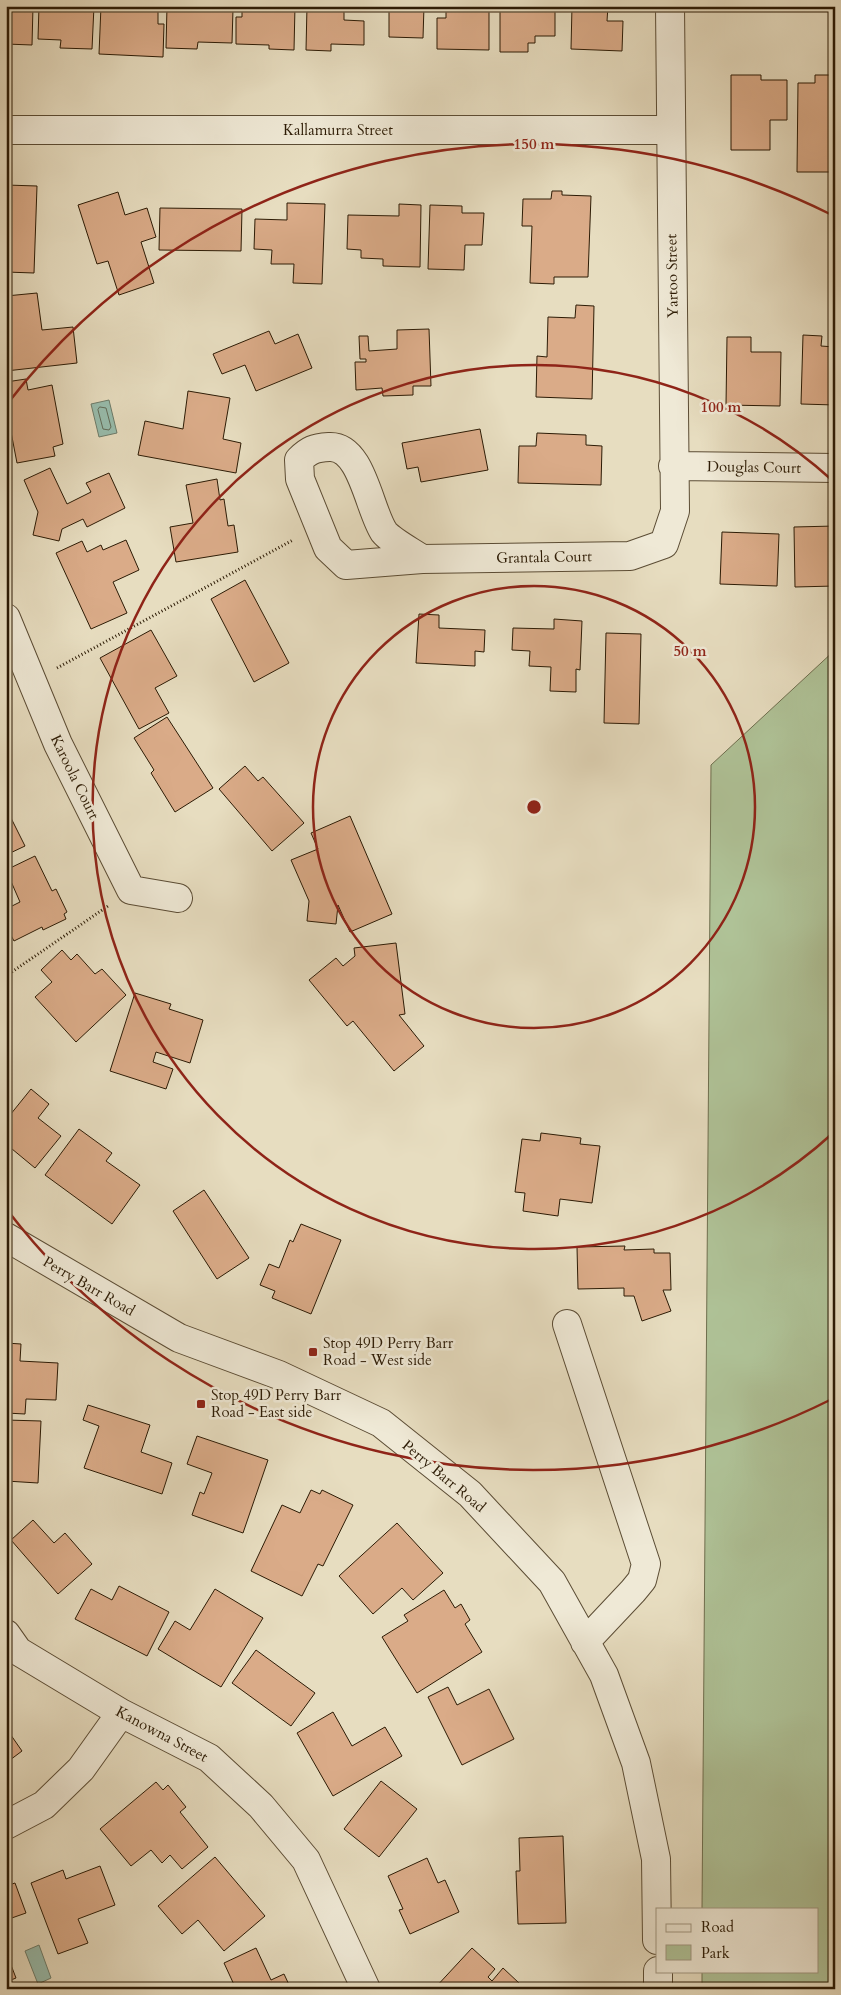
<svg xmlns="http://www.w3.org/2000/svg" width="841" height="1995" viewBox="0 0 841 1995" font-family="Cardo,serif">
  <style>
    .green { fill: #afc297; stroke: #6e6e4e }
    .water { fill: #98bdad; stroke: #6d7c6a }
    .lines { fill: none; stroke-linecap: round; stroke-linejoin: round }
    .shore { stroke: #626c59; stroke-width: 1 }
    .building { fill: #daab88; stroke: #2c1b05 }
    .minor-casing { stroke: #5b4c34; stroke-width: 30 }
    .path { stroke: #2c1b05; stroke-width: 3; stroke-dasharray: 1 2.5; stroke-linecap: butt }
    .minor { stroke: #efe9d6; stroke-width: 28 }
    .ring { fill: none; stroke: #8f2418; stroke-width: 2.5 }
    .poi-dot { fill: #8f2418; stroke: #efe9d6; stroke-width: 2 }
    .labels { text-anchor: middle; stroke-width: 5; stroke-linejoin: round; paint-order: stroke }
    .street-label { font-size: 15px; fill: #2c1b05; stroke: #efe9d6 }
    .poi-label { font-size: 15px; fill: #2c1b05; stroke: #efe9d6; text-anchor: start }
    .centre { fill: #8f2418; stroke: #efe9d6; stroke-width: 2.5 }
    .ring-label { font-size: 15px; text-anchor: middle; font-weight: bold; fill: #8f2418; stroke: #efe9d6; stroke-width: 5; stroke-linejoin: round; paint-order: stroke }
  </style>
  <rect width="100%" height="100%" fill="#e7ddc0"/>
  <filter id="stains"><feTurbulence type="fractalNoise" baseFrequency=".004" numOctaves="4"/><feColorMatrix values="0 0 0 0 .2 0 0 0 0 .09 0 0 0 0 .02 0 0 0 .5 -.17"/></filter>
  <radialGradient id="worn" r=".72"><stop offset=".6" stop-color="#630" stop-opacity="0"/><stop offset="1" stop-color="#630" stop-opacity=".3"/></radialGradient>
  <path class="green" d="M835,650V1989H702V1971H817V1909H702L711,765Z"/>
  <path class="water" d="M109,400L117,433L99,437L91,404Z
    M39,1945L51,1978L38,1984L25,1951Z"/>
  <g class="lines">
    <path class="shore" d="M100,407L106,408L111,427L109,430L103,429L98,410Z"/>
  </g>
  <path class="building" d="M6,6H33L32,45L6,44Z
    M39,6H94L92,49L60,48L61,40L38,39Z
    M101,6H158V24H164L163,57L99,54Z
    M167,6L233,9L232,43L198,42L197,49L166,48Z
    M242,6H295L294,50L269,49V45L236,44V17H242Z
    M307,6H344V20L364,21V45L331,44V51L306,50Z
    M389,6H424L423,38L389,37Z
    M446,6H489V50L437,49V18H446Z
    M500,6H555V36H535V43H528V52H500Z
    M572,6H608L607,21H623L622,51L571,49Z
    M731,75H761V80H787V120H770V150H731Z
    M815,75H835V172H797L798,83H815Z
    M6,185L37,186L34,273L6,272Z
    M552,191H562V195L591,196L588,277H554V284L530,283L532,226H522L523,199H551Z
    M118,192L125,215L147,208L156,237L141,242L154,283L119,295L108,261L97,264L78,205Z
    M287,203L325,204L322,284L293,283L294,264H271L272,250L254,249L255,219L287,220Z
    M399,204L421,205L420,267L383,266V259L361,258V250L347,249L348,215L399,216Z
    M430,205L462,206V213H484L482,245H465L464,270L428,269Z
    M160,208L242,209L241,251L159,250Z
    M37,293L42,330L73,327L77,363L6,371V296Z
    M576,305L594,306L592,399L536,397L537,356L547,357L548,317L575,318Z
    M429,329L431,386H413V395L383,396L382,388L356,390L355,362H366V359H360L359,336H368L369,351L397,349V330Z
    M269,331L275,344L298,334L312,368L256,391L245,365L222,374L213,354Z
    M803,335L822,336L821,346L835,347V405L801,404Z
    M727,337H751V352H781L780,406L726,405Z
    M26,379L28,390L52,385L63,444L53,447L55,456L17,463L6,406V382Z
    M188,391L230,398L223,439L241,443L236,473L138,455L145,421L183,429Z
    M480,429L488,470L421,482L418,467L407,469L402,443Z
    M537,433L586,435V445L602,446L601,485L518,483L519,446H536Z
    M50,468L67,504L91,492L86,483L109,473L125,508L87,527L83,519L62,529L59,541L33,535L38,512L24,480Z
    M217,479L220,500L224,499L228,526L234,525L238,552L176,562L170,527L193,523L186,485Z
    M835,526V586L795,587L794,527Z
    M722,532L779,534L777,586L720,584Z
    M126,540L139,570L113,582L127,613L91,629L56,553L82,541L87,552L101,545L103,550Z
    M245,580L289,663L254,682L211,599Z
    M419,614L439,615V628L485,630L484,652L475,651V666L416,663Z
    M554,619L582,621L580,670L576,669V692L550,691L551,667L529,666L530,651L512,650L513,628L554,629Z
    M151,630L177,676L155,688L169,713L139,729L100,658Z
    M606,633L641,634L639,724L604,723Z
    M167,717L213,788L175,812L151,773L154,770L134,738Z
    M245,766L258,781L263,777L304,823L272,851L219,789Z
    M6,808L25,846L6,855Z
    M350,816L392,914L350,932L338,905L336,924L307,921L309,901L291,860L318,849L311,833Z
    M35,856L52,891L56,889L67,912L64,914L66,919L43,930L42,927L14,941L6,926V909L20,902L6,870Z
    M396,943L405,1014L399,1015L424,1046L394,1071L353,1021L347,1026L309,980L336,958L343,966L355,956L354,948Z
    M62,950L71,960L77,954L95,974L102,969L126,995L76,1042L35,997L52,982L41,970Z
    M135,993L171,1004L169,1009L203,1020L190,1063L156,1052L153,1062L173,1069L166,1089L110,1071Z
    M31,1089L49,1104L38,1118L61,1136L35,1168L6,1144V1120Z
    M79,1129L112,1153L106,1161L140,1185L112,1224L45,1175Z
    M541,1133L581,1138L580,1144L600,1146L592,1203L560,1199L558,1216L523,1211L525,1193L515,1192L522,1139L540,1141Z
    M204,1190L249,1258L217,1279L173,1211Z
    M301,1224L341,1240L311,1314L272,1298L275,1291L260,1285L269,1264L279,1268L290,1240L293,1242Z
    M625,1246L624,1250L654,1249V1253H670L671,1290H663L671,1311L642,1321L634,1296H624V1288L578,1289L577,1247Z
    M6,1343L21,1344L20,1361L58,1363L56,1400L26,1399L25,1414L6,1413Z
    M88,1405L150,1425L141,1452L172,1463L162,1494L84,1468L99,1426L83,1420Z
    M6,1420L41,1421L38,1483L6,1481Z
    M197,1436L268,1460L243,1533L192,1515L200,1492L204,1494L212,1473L187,1464Z
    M311,1490L320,1494L322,1490L353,1505L323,1566L318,1564L302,1596L251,1571L282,1505L300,1513Z
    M33,1520L54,1543L65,1533L92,1564L58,1594L11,1540Z
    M397,1523L443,1573L413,1600L402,1588L373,1614L339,1576Z
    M119,1586L169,1612L147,1656L75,1619L91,1589L112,1600Z
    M215,1589L263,1618L221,1687L158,1649L175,1621L190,1630Z
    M444,1590L455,1608L461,1604L470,1620L465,1624L482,1652L417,1693L382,1637L408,1621L404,1615Z
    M256,1650L315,1693L291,1726L232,1683Z
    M448,1687L457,1705L489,1689L514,1739L462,1765L428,1697Z
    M333,1712L352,1746L385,1727L402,1756L333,1796L297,1733Z
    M6,1728L22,1751L6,1763Z
    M381,1781L417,1809L379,1857L344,1829Z
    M156,1782L163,1790L168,1785L186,1807L180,1812L208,1847L182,1869L170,1855L162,1863L151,1850L131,1866L100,1829Z
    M563,1836L566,1923L518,1924L516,1871H520L519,1838Z
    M215,1857L265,1916L224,1951L198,1920L182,1934L158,1906Z
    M427,1858L438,1883L445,1880L459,1912L410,1934L399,1910L403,1909L388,1876Z
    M100,1866L115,1905L78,1919L88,1943L58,1954L31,1883L63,1870L66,1879Z
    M15,1883L26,1913L6,1920V1886Z
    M256,1948L271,1980L284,1974L291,1989H236L224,1963Z
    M472,1948L495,1969L488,1977L492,1981L503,1968L519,1983L514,1989H434Z
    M6,1952L16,1978L6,1982Z"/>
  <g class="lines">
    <defs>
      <path id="minor" d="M6,130H670
        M673,466L835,468
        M422,559C412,552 391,541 384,532C369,510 362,445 329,447C314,448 309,450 299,460L300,479L328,548L346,565L422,559L630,556L664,544L675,511L670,6
        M6,618L58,744L131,890L178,898
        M6,1237L179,1338L279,1375L381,1423L470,1494L552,1582L604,1675L636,1763L656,1859L657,1940
        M567,1324L646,1564L642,1580L633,1591L585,1642
        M6,1634L18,1651L121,1713L209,1758L261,1806L306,1860L366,1989
        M6,1825L44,1805L81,1769L121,1713
        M658,1971V1989"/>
    </defs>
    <use href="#minor" class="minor-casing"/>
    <path class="path" d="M57,668L293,540
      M6,976L108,906"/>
    <use href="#minor" class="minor"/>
  </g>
  <g class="ring">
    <circle cx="534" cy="807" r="221"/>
    <path d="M833 1133A442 442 0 1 1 833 481"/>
    <path d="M830 1400A663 663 0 0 1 8 1211M8 403A663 663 0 0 1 830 214"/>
  </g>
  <g class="poi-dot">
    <rect x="308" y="1347" width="10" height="10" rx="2.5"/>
    <rect x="196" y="1399" width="10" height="10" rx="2.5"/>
  </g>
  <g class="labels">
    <g class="street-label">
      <text x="338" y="135">Kallamurra Street</text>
      <text transform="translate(672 276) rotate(-91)" y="5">Yartoo Street</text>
      <text transform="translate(754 467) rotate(1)" y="5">Douglas Court</text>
      <text transform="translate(544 557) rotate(-1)" y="5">Grantala Court</text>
      <text transform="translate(75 777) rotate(64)" y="5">Karoola Court</text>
      <text transform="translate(89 1286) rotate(30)" y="5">Perry Barr Road</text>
      <text transform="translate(444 1476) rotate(40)" y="5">Perry Barr Road</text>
      <text transform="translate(162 1734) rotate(28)" y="5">Kanowna Street</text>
    </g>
    <g class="poi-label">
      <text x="323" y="1348">Stop 49D Perry Barr<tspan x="323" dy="17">Road - West side</tspan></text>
      <text x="211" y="1400">Stop 49D Perry Barr<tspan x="211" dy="17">Road - East side</tspan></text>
    </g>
  </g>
  <circle cx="534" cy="807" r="8" class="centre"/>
  <g class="ring-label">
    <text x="534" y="149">150 m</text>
    <text x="721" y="412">100 m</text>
    <text x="690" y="656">50 m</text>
  </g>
  <rect width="841" height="1995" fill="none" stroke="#e7ddc0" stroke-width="25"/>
  <rect x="8" y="8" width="826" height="1980" fill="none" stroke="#2c1b05" stroke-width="2.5"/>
  <rect x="12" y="12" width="816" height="1970" fill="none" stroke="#2c1b05"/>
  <rect x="656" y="1908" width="162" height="65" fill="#efe9d6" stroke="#a19782"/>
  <rect x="666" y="1924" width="25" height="8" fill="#efe9d6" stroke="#a19782"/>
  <text x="701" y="1932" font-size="15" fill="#2c1b05">Road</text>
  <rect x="666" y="1945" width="25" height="15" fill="#afc297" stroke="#a19782"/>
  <text x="701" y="1958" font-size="15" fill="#2c1b05">Park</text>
  <rect width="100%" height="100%" filter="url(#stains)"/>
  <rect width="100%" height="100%" fill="url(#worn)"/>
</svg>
